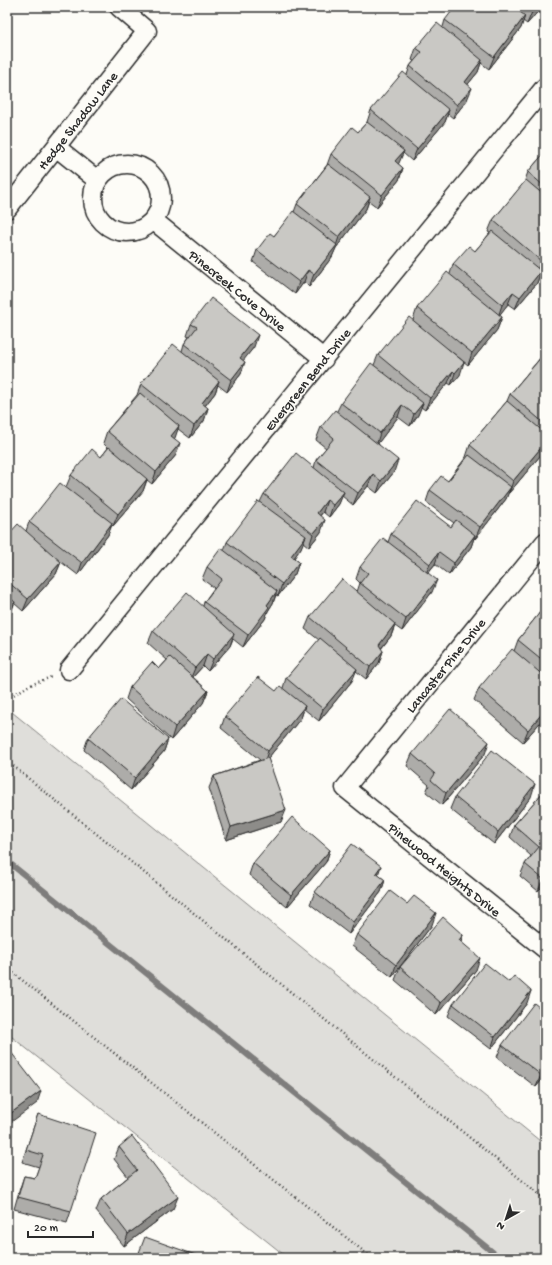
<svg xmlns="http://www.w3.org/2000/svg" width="552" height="1265" viewBox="0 0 552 1265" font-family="'Gochi Hand',sans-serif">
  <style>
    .grass { fill: #dfdeda; stroke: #858482 }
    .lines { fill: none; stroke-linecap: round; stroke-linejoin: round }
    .stream { stroke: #7e7d7b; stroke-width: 6 }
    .minor-casing { stroke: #2b2b2b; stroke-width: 21 }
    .path { stroke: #2b2b2b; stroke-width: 2.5; stroke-dasharray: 1 3; stroke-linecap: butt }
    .minor { stroke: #fdfcf7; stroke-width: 18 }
    .wall { fill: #adaca9; stroke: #2b2b2b }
    .shaded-wall { fill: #8d8c89; stroke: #2b2b2b }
    .building { fill: #c9c8c4; stroke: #2b2b2b }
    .labels { text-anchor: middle; stroke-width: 3; stroke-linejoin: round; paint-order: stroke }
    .street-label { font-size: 14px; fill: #2b2b2b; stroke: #fdfcf7 }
  </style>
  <rect width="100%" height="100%" fill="#fdfcf7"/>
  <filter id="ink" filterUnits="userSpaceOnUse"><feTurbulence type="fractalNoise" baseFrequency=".025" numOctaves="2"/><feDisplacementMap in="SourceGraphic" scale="8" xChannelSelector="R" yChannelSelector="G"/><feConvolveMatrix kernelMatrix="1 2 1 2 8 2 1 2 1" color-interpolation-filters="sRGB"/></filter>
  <g filter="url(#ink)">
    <path class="grass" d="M7,708L545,1145V1258H288L7,1033Z"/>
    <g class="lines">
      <path class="stream" d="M7,861L500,1258"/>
      <defs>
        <path id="minor" d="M56,147L97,180
          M93 198a34 34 0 1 1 68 0a34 34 0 1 1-68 0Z
          M7,209L147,31L119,7
          M153,220L324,359
          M545,542L345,788L545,949
          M69,670L545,87"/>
      </defs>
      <use href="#minor" class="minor-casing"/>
      <path class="path" d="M7,699L28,686L51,677
        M7,761L545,1199
        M7,968L372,1258"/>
      <use href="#minor" class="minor"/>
    </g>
    <path class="wall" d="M514,7H542L527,24L523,21L521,28L489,69L481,63L478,72L468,84L467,100L453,118L448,114L445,122L412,161L403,153L398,164L403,168L399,180L377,207L369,201L366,209L336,248L332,257L309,287L304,282L295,294L253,262L257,250L274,236L294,212L297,204L327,165L331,154L358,132L367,122L371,110L407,75L410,66L414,61L412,60L416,48L443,27L445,20L465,11Z
      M545,152V263L539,269L541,271L537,283L515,309L508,304L499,315L502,317L497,330L468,365L448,349L460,375L451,385L448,383L425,410L421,407L418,415L410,426L398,417L378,443L394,472L377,493L368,486L353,505L342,496L339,504L329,517L323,512L320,516L321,532L309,547L303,542L301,548L294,558L299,562L295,574L278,596L276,595L273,603L268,611L265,619L243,647L233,639L230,646L208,671L203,666L193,677L208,691L203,703L171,740L126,699L130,687L159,669L167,660L148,643L153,631L203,606L204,602L214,588L202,579L207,567L224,550L227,542L260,502L264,494L314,468L316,460L326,448L316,440L321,427L337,411L341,403L374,365L378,355L413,320L417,308L450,274L453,264L475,251L490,233L488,232L493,220L524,183L528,172Z
      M191,324L254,347L243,360L241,374L227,392L218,385L215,393L205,406L208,408L204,421L190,438L178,429L174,438L176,455L152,484L147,480L143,491L113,526L112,525L108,535L78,575L61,562L56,574L23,611L14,603L10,615L7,618V536L26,531L29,522L66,487L71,475L101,457L108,448L103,443L107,431L137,395L141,384L182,351L184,344L189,337L187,336Z
      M545,346V450L509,493H508L506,499L475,539L474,538L471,547L449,575L435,564L428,573L432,592L402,631L395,626L391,636L381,649L383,651L379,663L366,679L356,671L352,681L319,721L304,709L301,718L268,758L281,822L226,840L209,788L214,776L260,760L221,728L225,716L283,688L286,678L319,640L305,629L310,617L357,592L360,583L356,579L360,567L388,542L391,534L451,527L454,523L426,502L430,490L448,481L466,457L470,445L507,401L510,394L541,357Z
      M545,606V717L523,742L474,700L479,688L514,651L518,640Z
      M88,738L168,739L164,751L131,790L84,750Z
      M412,754H485L442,805L426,792L429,785L407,766Z
      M545,790V884L538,891L520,876L525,864L531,856L510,837L514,825Z
      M455,797H531L494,844L450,809Z
      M330,850L326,862L287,907L249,875L253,863Z
      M378,875L385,880L381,892L349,934L310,904L315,892Z
      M432,925L392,977L352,946L357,934Z
      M463,935L461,941L476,970L436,1015L395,980L400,967Z
      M527,1003L491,1049L448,1016L453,1004Z
      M545,1012V1076L536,1087L497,1057L502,1045Z
      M545,1088V1104L540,1101Z
      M38,1114L71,1211L67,1223L14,1209L20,1188L24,1176L35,1178L39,1167L22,1162Z
      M119,1147L173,1209L124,1246L96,1211L101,1199L128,1177L114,1159Z"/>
    <path class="shaded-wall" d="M536,7H542L527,24L532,12Z
      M525,16L521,28L489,69L494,57Z
      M482,60L478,72L460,94L465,82Z
      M472,88L467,100L453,118L457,105Z
      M449,110L445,122L412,161L417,149Z
      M404,151L399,163L390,174L395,161Z
      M403,168L399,180L377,207L382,195Z
      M370,197L366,209L336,248L332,257L309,287L314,274L336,246L339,237Z
      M545,256V263L536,273L541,261Z
      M308,270L304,282L295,294L299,282Z
      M541,271L537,283L515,309L520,297Z
      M513,292L508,304L498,317L502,305Z
      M502,317L497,330L468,365L472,353Z
      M258,335L254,347L236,370L240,358Z
      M245,362L241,374L227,392L231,380Z
      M464,362L460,375L451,385L455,373Z
      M453,371L448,383L425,410L430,398Z
      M219,381L215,393L197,416L202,403Z
      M423,403L418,415L410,426L414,414Z
      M402,405L398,417L376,446L380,433Z
      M208,408L204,421L190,438L194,426Z
      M179,426L175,438L167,448L171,436Z
      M180,443L176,455L152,484L156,472Z
      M545,443V450L509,493L513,481Z
      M398,460L394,472L377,493L381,481Z
      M373,474L368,486L353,505L358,493Z
      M147,479L143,491L113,526L118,514Z
      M511,487L506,499L475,539L480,527Z
      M344,492L339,504L329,517L333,505Z
      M327,500L323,512L312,525L317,513Z
      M325,520L321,532L309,547L313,534Z
      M112,523L108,535L78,575L82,563Z
      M475,535L471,547L449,575L454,563Z
      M306,536L301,548L287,568L291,556Z
      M439,552L435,564L425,576L430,564Z
      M61,562L56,574L23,611L28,599Z
      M299,562L295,574L278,596L282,584Z
      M437,580L432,592L402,631L406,619Z
      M277,591L273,603L268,611L265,619L243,647L248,635L267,605Z
      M15,602L10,615L7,618V612Z
      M395,624L391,636L374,657L379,645Z
      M234,634L230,646L208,671L213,659Z
      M383,651L379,663L366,679L370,667Z
      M207,654L203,666L190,680L195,668Z
      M357,669L352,681L319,721L323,709Z
      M208,691L203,703L171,740L175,727Z
      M305,706L301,718L264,763L268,751Z
      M545,710V717L523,742L528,730Z
      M168,739L164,751L131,790L135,778Z
      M489,742L485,754L442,805L446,793Z
      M535,784L531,797L494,844L498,832Z
      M286,810L281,822L226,840L231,827Z
      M330,850L326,862L287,907L291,895Z
      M381,866L377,878L376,873Z
      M545,877V884L538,891L543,879Z
      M385,880L381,892L349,934L353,922Z
      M436,913L432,925L392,977L396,965Z
      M463,935L459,947V940Z
      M480,958L476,970L436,1015L441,1003Z
      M531,991L527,1003L491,1049L495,1037Z
      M545,1069V1076L536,1087L541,1075Z
      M41,1091L37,1103L7,1125V1116Z
      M178,1197L173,1209L124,1246L128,1234Z"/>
    <path class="building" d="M455,7H460L465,11L468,7H514L525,16L494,57L445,20Z
      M526,7H536L532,12Z
      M437,23L482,60L465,82L472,88L457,105L410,66L422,52L416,48Z
      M403,72L449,110L417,149L371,110Z
      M367,122L404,151L395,161L403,168L382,195L331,154L352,127L358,132Z
      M545,152V187L528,172Z
      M328,164L370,197L339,237L297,204Z
      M526,180L545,196V256L541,261L493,220Z
      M293,211L337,245L314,274L308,270L299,282L257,250L270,233L274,236Z
      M492,231L541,271L520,297L513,292L502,305L453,264L469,246L475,251Z
      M447,272L502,317L472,353L417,308Z
      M211,298L258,335L240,358L245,362L231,380L184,344L197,327L191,324Z
      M409,317L464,362L455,373L453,371L430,398L378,355Z
      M173,344L219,381L202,403L208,408L194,426L141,384Z
      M543,355L545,356V424L510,394Z
      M371,363L423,403L414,414L402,405L380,433L341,403Z
      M140,393L179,426L171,436L180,443L156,472L107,431Z
      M507,401L545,433V443L513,481L470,445Z
      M335,410L398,460L381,481L373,474L358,493L316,460L334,438L321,427Z
      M109,447L147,479L118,514L71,475L92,449L101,457Z
      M296,453L344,492L333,505L327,500L317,513L325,520L313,534L264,494Z
      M469,455L511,487L480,527L430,490L441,476L448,481Z
      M60,483L112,523L82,563L29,522Z
      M258,501L306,536L291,556L299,562L282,584L227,542Z
      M417,501L451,527L456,520L475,535L454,563L439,552L430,564L391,534Z
      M18,524L61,562L28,599L7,581V536Z
      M383,538L437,580L406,619L360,583L368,573L360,567Z
      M221,548L277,591L267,605L269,607L248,635L204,602L222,579L207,567Z
      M342,579L395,624L379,645L383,651L370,667L310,617Z
      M187,592L234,634L213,659L207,654L195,668L153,631Z
      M7,596L15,602L7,612Z
      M545,606V662L518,640Z
      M320,638L357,669L323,709L286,678Z
      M512,649L545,677V710L528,730L479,688Z
      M170,657L208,691L175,727L130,687L152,662L159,669Z
      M258,677L276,691L280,686L305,706L268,751L225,716Z
      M121,699L168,739L135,778L88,738Z
      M450,709L489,742L446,793L431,780L435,774L412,754Z
      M492,750L535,784L498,832L455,797Z
      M268,758L286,810L231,827L214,776Z
      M545,790V877L543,879L525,864L539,847L514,825Z
      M292,817L330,850L291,895L253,863Z
      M352,844L381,866L376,873L385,880L353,922L315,892Z
      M390,891L407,904L414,896L436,913L396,965L357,934Z
      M443,917L463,935L459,940L480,958L441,1003L400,967Z
      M485,963L509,982L514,976L531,991L495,1037L453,1004Z
      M534,1003L545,1012V1069L541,1075L502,1045Z
      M7,1047L41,1091L7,1116Z
      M38,1114L96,1133L71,1211L18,1197L24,1176L35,1178L43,1155L26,1150Z
      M132,1136L178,1197L128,1234L101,1199L137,1170L119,1147Z
      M145,1237L204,1258H137Z"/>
  </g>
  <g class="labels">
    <g class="street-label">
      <text transform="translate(77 120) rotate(-52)" y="5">Hedge Shadow Lane</text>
      <text transform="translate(238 290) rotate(39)" y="5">Pinecreek Cove Drive</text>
      <text transform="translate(307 379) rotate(-51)" y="5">Evergreen Bend Drive</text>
      <text transform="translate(445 665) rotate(-51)" y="5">Lancaster Pine Drive</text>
      <text transform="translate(445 869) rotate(39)" y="5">Pinewood Heights Drive</text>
    </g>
  </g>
  <rect width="552" height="1265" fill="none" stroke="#fdfcf7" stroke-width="24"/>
  <rect x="12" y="12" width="528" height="1241" fill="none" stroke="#2b2b2b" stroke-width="1.5" filter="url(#ink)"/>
  <g transform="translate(506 1219) rotate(219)" stroke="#fdfcf7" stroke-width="3" paint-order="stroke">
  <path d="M0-3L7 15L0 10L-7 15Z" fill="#2b2b2b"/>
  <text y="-6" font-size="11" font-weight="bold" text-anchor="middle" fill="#2b2b2b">N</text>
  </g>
  <path d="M28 1231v6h65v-6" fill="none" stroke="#2b2b2b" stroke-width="2"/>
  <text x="34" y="1231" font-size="12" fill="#2b2b2b" stroke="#fdfcf7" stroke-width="3" paint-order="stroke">20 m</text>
</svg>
